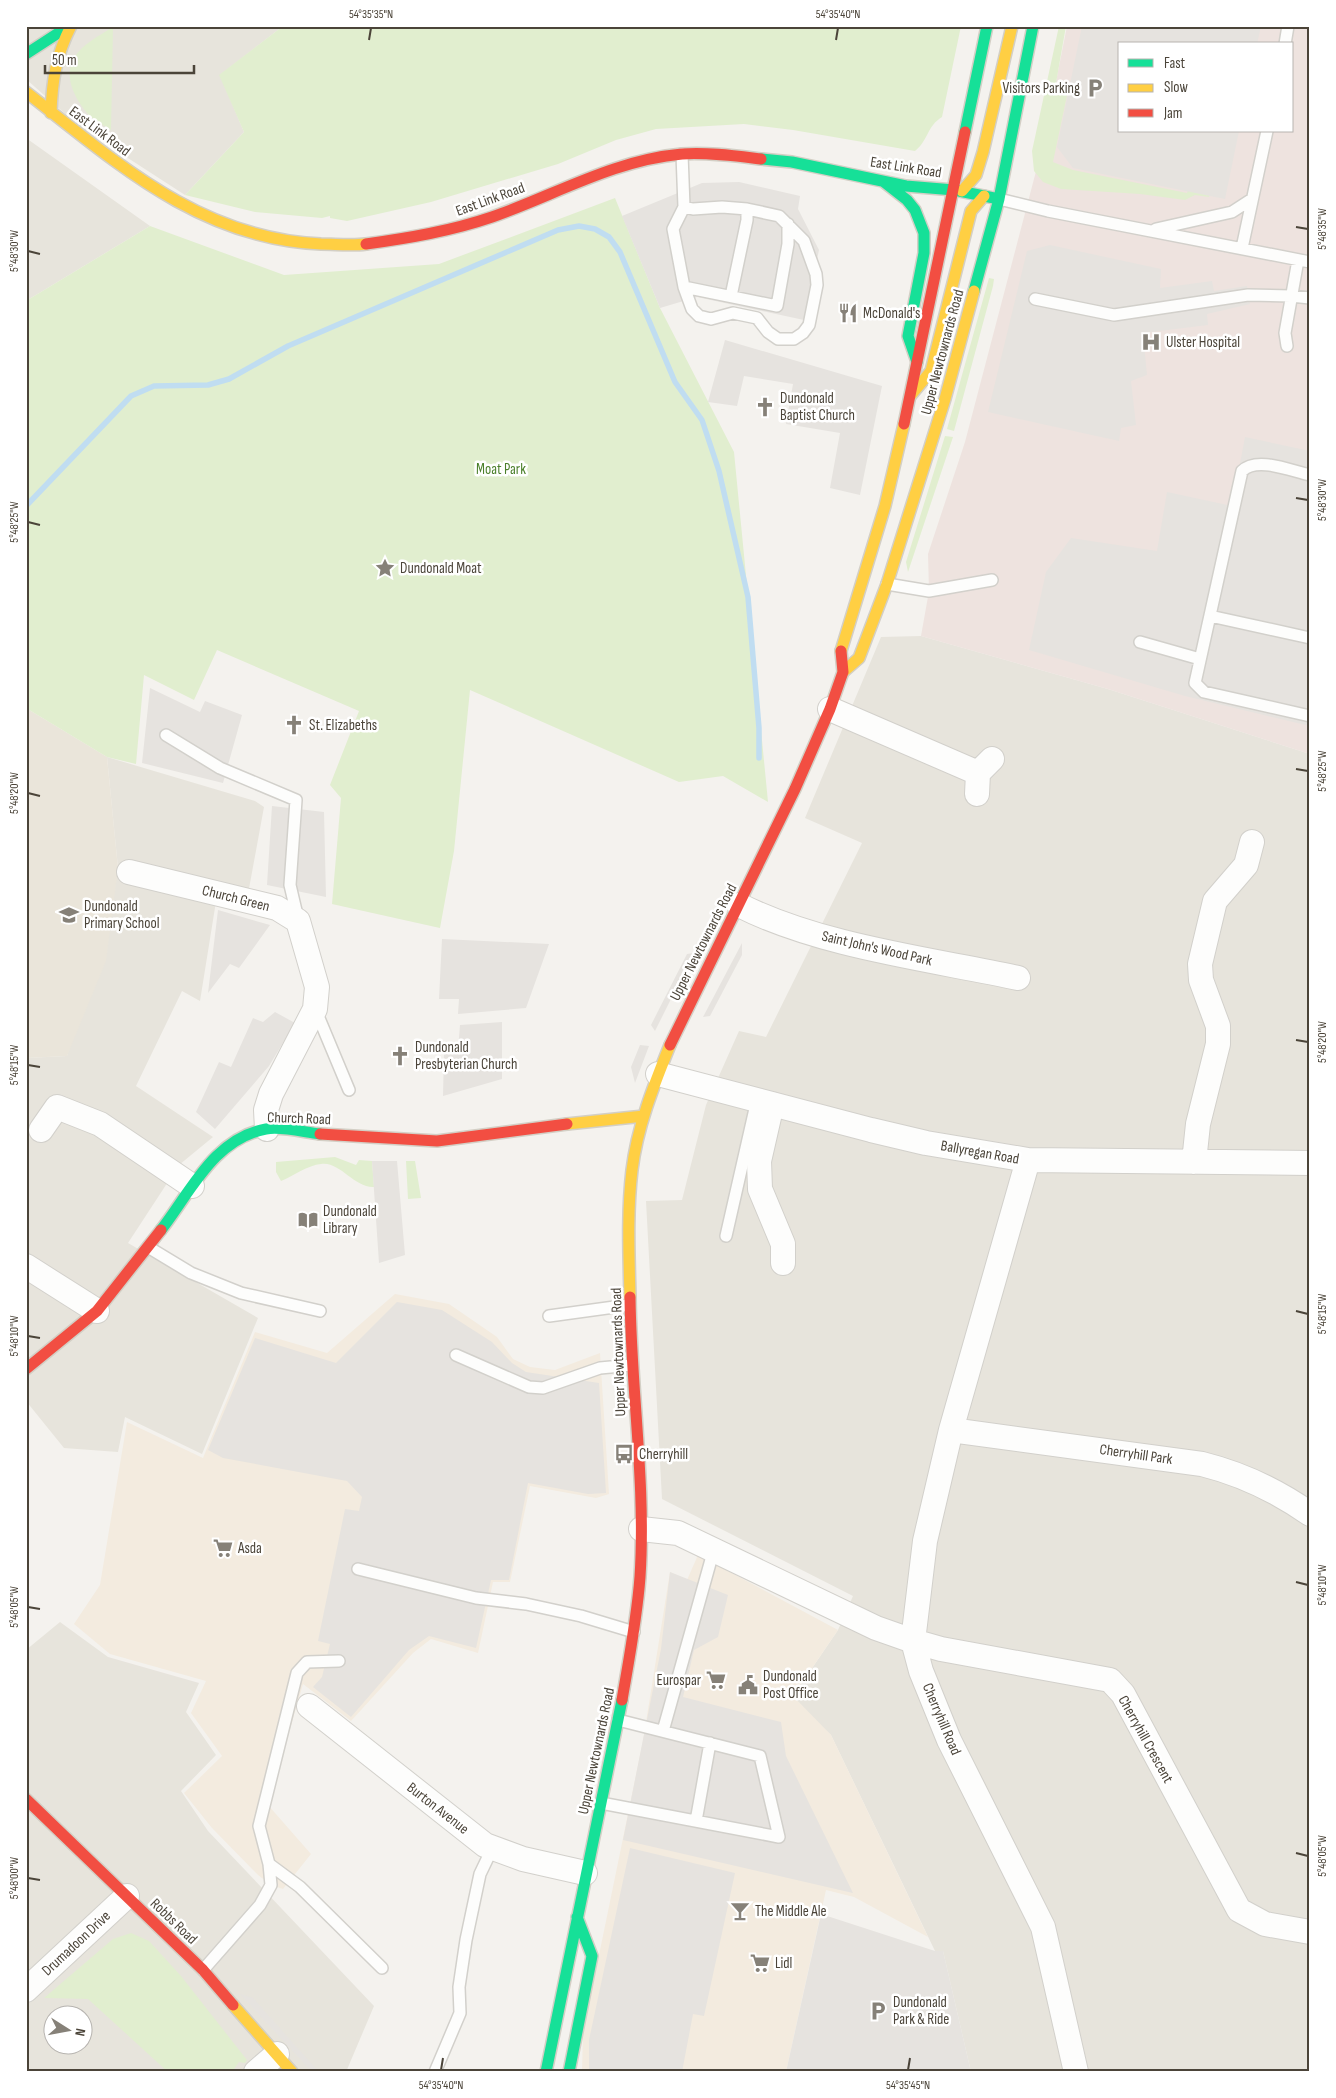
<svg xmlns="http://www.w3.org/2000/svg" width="1336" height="2098" viewBox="0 0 1336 2098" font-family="'Sofia Sans Condensed',sans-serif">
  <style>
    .residential { fill: #e7e4dc; fill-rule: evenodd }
    .commercial { fill: #f3ebdf }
    .education { fill: #eae5da }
    .medical { fill: #eee3df; fill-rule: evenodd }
    .green { fill: #e1eecf }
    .parking { fill: #e6e3df }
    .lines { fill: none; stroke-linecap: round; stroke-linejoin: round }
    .stream { stroke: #c0ddf1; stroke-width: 5.5 }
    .lane-casing { stroke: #d2d0cb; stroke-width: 14 }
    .street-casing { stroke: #d2d0cb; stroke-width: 26 }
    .fast-casing { stroke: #d3cfc5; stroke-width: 14 }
    .slow-casing { stroke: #d3cfc5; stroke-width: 14 }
    .jam-casing { stroke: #d3cfc5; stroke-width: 14 }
    .lane { stroke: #fdfdfc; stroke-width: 11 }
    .street { stroke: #fdfdfc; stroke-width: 24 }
    .fast { stroke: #16e098; stroke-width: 11 }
    .slow { stroke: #ffcf43; stroke-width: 11 }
    .jam { stroke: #f24e42; stroke-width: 11 }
    .ticks { fill: none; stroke: #4b4439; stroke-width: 2 }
    .labels { text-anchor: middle; stroke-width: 5; stroke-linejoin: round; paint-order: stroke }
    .poi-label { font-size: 15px; fill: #4b4439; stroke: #fff; text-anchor: start }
    .street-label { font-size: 15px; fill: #4b4439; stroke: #fff }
    .park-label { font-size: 15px; fill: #4a7f2a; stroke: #fff }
    .neatline { fill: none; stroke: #4b4439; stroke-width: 2 }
    .ticks-label { font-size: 12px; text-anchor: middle; fill: #4b4439 }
  </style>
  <rect width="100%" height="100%" fill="#f4f2ee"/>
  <path class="residential" d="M26,26H283L220,75L244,132L185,195L80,127L26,79Z
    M26,138L150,226L26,301Z
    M921,636L1108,689L1310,754V2072H971L943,1951H935L831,1735L791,1699L838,1630L853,1596L662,1499L646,1201L682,1200L706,1105L739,1031L766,1037L862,843L805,818L881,637Z
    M107,757L255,801L264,807L248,894L218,889L200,1001L182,991L136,1086L213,1137L179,1165L128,1243L258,1318L202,1454L125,1417L118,1452L64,1448L26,1401V1058L67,1056L118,868Z
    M60,1622L108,1657L199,1683L186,1712L216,1755L181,1791L208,1831L374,2006L346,2072H26V1650ZM52,2016H82V2046H52Z"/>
  <path class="commercial" d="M395,1294L449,1304L497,1337L513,1359L530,1367L555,1370L600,1353L609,1494L596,1498L530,1486L510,1582H493L478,1653L431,1639L413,1653L351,1721L303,1684L268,1805L311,1854L283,1889L271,1885L258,1875L212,1828L184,1793L222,1756L191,1713L206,1681L110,1654L74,1624L100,1585L127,1422L203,1458L255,1332L327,1353Z
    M698,1555L838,1630L793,1696L831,1735L928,1937L854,1897L826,1890L786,2072H582L583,2033L643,1741L670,1572L687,1580Z"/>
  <path class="education" d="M26,708L107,757L118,868L106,961L67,1056L26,1058Z"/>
  <path class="medical" d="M1067,26H1310V754L1108,689L921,636L929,591L928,554L965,442L1045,137ZM1120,44H1292V131H1120Z"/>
  <path class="green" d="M283,26H961L942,117C927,126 928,141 915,151L793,130L744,124L656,129L616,140L558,164L431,202L347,221L330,218V216L322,218L255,212L185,195L244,132L219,75Z
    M1059,26H1066L1056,83L1069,86L1053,162L1073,170L1187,193L1188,190L1211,192L1209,197L1195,195L1185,200L1140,194L1061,189L1043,182L1034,171L1032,151Z
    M113,27L111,130C105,126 97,122 91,117C77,103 62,77 74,58C82,44 99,36 113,27Z
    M615,198L660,308L734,452L768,802L723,776L679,782L470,690L454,851L440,928L332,904L341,798L330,785L359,711L217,650L194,700L144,675L136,764L107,757L26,708V301L150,226L284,275L439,264Z
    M989,278L994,279L993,286L954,431L947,429Z
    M945,436L953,437L908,572L906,562Z
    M335,1157L356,1165L359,1160L372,1161L374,1187C354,1188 340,1161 321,1164C308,1165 293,1176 281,1181L276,1172V1162Z
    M406,1161H415L421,1198L408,1199Z
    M131,1933L149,1941L181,1976L247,2060L245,2063L239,2062L232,2072H168L88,1999L44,1998L113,1939Z"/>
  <path class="parking" d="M1082,26H1261L1257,44H1120V131H1239L1225,199L1073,168L1057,147Z
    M739,182L800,196L798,209L819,250L804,320L697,297L660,308L622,216L702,183Z
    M1050,245L1161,269L1160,288L1212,281L1214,291L1247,286L1250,304L1207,314L1208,325L1143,333L1147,375L1131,381L1136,425L1121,428L1119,441L988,412L1027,251Z
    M725,340L882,386L860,495L830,488L840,433L786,424L793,384L744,376L737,406L708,402Z
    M1245,437L1310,451V726L1185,696L1029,650L1046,572L1071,538L1157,551L1167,492L1232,506Z
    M150,688L200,712L205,701L242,715L223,783L142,763Z
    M272,806L324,812L326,897L267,885Z
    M218,910L270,925L239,968L230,964L208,993Z
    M442,939L549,944L526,1008L458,1014L459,999H439Z
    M742,943V955L710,1016L703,1017Z
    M694,953L655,1031L651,1025L687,954Z
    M275,1012L295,1023L269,1066L215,1129L196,1112L219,1062L231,1067L253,1018L263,1022Z
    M502,1022V1079L443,1096L444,1053L458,1050L460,1025Z
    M640,1045L649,1046L635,1083L631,1067Z
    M372,1161H397L405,1255L379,1263Z
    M397,1302L442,1310L492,1342L512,1363L526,1372L599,1383L606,1493L588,1494L528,1483L509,1580H491L476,1648L429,1636L409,1650L351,1717L313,1687L322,1677L330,1644L318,1641L345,1509L359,1511L362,1497L347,1481L223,1458L208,1450L255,1338L336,1363Z
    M670,1572L728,1595L718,1637L694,1650L683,1697L781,1722L786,1756L853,1893L623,1840L661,1649Z
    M630,1848L735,1873L704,2016L693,2014L682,2072H589V2040Z
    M821,1914L935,1951H943L971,2072H786Z
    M240,1994L253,1998L319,2072H312Z"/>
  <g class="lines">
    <path class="stream" d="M26,506L131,396L154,386L208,385L229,379L288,346L558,230L579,226L595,229L609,237L620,252L675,382L702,420L719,471L748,597L759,728V758"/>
    <defs>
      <path id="lane" d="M1285,44L1288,26
        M682,154L684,207L673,229L684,287L692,309L699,316L711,319L733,313L757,318L768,332L778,339H794L803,333L809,325L817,285L816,274L804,241L779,216L747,209L722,207L693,209L684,207
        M999,199L1048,211L1310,262
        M1156,229L1232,212L1252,199
        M1242,248L1267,131
        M684,287L777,306L788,244V224
        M731,296L747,220V209
        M1035,299L1114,315L1248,295L1291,296L1310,298
        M1287,346L1285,333L1298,260
        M1310,475C1291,471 1257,456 1242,471L1195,683L1204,692L1310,716
        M887,584L929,591L992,580
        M1210,616L1310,638
        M1140,642L1200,659
        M166,735L220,768L296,800L290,885L298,919
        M316,1011L349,1090
        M726,1236L757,1100
        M148,1247L191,1273L241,1293L320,1311
        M549,1316L629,1305
        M456,1355L529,1387L543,1388L600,1368L632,1365
        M358,1569L476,1598L526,1604L581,1616L634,1632
        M663,1731L714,1549
        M601,1803L779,1837L760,1756L618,1720
        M696,1821L710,1743
        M269,1864L300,1887L382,1968
        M203,1970L260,1905L271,1885L269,1864L259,1826L297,1673L307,1662L339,1661
        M435,2072L460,2013L459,1987L466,1940L480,1874L492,1849"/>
      <path id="street" d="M830,709L978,773
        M977,794L978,773L992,759
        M129,872L277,908L298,921L317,987L315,1009L271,1094L266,1110L267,1129
        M739,905C820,946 929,959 1018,978
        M658,1074L871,1130L926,1143L1028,1160L1310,1163
        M772,1104L759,1161L760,1189L783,1244V1263
        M41,1130L57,1107L100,1124L192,1186
        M1028,1160L951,1430L925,1541L913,1641L921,1671L949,1740L1043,1927L1076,2072
        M1194,1162L1198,1124L1218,1044V1026L1201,980L1200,964L1215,901L1246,865L1252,842
        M26,1266L97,1311
        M951,1430L1202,1464C1242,1474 1276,1490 1310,1514
        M641,1529L678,1533L876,1628L913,1641L941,1649L1110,1680L1123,1694L1239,1910L1265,1924L1310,1932
        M309,1706L485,1845L523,1859L585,1873
        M26,1990L127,1896
        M256,2072L277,2054"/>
      <path id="fast" d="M26,54L69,26
        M965,132L987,26
        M761,159L792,162L906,186L954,190L999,199
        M884,182L907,200L915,210L924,233V253L908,336L917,362
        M974,291L999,199L1033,26
        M161,1230C190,1193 214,1138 266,1129C282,1126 303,1132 320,1134
        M546,2072L622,1700
        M569,2072L592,1956L577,1917"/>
      <path id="slow" d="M26,92C116,162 200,239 321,244C335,244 351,246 366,244
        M51,113C52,81 56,55 71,26
        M962,191L976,175L983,152L1012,26
        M911,395L931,371L971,211L984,196
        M841,651L885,506L904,424
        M843,672L859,658L887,584L945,399L974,291
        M567,1124L644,1116
        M630,1297C629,1255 627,1212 632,1170C637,1127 654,1085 670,1045
        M233,2005L292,2072"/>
      <path id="jam" d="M366,244C409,238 451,231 492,217C555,195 614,160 682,154C707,152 736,156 761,159
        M904,424L965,132
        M670,1045L795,789L830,709L843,672L841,651
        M320,1134L437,1141L567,1124
        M26,1369L97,1311L161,1230
        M622,1700C629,1659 637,1618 640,1577C646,1484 631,1390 630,1297
        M26,1799L203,1970L233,2005"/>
    </defs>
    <use href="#lane" class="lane-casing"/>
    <use href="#street" class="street-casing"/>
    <use href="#fast" class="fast-casing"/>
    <use href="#slow" class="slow-casing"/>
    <use href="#jam" class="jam-casing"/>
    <use href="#lane" class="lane"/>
    <use href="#street" class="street"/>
    <use href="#fast" class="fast"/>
    <use href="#slow" class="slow"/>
    <use href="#jam" class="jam"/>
  </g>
  <path class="ticks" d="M369,40L371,28M836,40L838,28M1296,227L1308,229M28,251L40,254M1296,498L1308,500M28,522L40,525M1296,769L1308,771M28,793L40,796M1296,1040L1308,1042M28,1065L40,1067M1296,1311L1308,1314M28,1336L40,1338M1296,1582L1308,1585M28,1607L40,1609M1296,1853L1308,1856M28,1878L40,1880M441,2070L443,2058M908,2070L910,2058"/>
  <defs>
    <symbol id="parking-bare" viewBox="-9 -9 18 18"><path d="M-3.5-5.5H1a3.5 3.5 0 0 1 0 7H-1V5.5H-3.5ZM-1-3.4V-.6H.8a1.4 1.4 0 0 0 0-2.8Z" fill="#868178" stroke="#fff" stroke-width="2.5" paint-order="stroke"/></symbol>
    <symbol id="restaurant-bare" viewBox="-9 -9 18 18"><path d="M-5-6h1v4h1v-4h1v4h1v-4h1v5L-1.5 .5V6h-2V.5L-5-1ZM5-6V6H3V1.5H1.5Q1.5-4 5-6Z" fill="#868178" stroke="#fff" stroke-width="2.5" paint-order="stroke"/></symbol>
    <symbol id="hospital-bare" viewBox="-9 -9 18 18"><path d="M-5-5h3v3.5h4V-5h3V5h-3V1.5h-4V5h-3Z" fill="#868178" stroke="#fff" stroke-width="2.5" paint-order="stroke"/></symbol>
    <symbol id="church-bare" viewBox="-9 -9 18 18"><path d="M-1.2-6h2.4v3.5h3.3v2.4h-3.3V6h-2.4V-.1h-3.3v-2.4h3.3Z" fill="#868178" stroke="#fff" stroke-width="2.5" paint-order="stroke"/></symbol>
    <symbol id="sight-bare" viewBox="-9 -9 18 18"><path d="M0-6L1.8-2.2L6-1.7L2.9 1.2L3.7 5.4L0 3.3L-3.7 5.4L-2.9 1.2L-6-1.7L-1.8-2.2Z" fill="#868178" stroke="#fff" stroke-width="2.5" paint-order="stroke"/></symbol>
    <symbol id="school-bare" viewBox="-9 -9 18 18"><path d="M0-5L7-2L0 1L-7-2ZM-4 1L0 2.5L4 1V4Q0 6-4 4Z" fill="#868178" stroke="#fff" stroke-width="2.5" paint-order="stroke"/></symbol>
    <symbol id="library-bare" viewBox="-9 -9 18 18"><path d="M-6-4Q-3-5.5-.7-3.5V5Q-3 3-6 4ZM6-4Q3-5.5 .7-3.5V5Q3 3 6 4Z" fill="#868178" stroke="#fff" stroke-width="2.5" paint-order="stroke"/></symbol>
    <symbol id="bus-bare" viewBox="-9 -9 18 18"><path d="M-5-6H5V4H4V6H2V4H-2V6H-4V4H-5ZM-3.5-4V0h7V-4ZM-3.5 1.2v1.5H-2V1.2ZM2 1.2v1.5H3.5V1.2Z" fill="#868178" stroke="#fff" stroke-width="2.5" paint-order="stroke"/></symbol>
    <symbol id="supermarket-bare" viewBox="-9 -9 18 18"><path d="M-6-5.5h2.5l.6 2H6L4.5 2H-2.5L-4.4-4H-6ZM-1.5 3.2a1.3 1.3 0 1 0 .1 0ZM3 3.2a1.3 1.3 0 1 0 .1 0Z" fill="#868178" stroke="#fff" stroke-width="2.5" paint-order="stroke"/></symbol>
    <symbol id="civic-bare" viewBox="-9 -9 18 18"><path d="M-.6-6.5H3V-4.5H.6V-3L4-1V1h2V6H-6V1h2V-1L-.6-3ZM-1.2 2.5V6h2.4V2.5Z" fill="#868178" stroke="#fff" stroke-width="2.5" paint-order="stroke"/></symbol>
    <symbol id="bar-bare" viewBox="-9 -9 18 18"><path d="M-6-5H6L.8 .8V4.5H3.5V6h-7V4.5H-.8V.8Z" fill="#868178" stroke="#fff" stroke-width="2.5" paint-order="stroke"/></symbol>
  </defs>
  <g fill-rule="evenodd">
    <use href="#parking-bare" x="1081" y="74" width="28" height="28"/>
    <use href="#restaurant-bare" x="834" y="299" width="28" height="28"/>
    <use href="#hospital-bare" x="1137" y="328" width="28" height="28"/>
    <use href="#church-bare" x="751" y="393" width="28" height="28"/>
    <use href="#sight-bare" x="371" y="554" width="28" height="28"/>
    <use href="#church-bare" x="280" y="711" width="28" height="28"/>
    <use href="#school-bare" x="55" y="901" width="28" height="28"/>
    <use href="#church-bare" x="386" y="1042" width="28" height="28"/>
    <use href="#library-bare" x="294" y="1206" width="28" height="28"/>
    <use href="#bus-bare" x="610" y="1440" width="28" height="28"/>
    <use href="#supermarket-bare" x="209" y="1534" width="28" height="28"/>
    <use href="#supermarket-bare" x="702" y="1666" width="28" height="28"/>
    <use href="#civic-bare" x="734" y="1671" width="28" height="28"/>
    <use href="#bar-bare" x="726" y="1897" width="28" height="28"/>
    <use href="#supermarket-bare" x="746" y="1949" width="28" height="28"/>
    <use href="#parking-bare" x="864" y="1997" width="28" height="28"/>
  </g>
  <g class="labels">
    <g class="poi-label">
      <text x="1080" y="93" text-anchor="end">Visitors Parking</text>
      <text x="863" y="318">McDonald's</text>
      <text x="1166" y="347">Ulster Hospital</text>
      <text x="780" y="403">Dundonald<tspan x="780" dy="17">Baptist Church</tspan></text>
      <text x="400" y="573">Dundonald Moat</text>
      <text x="309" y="730">St. Elizabeths</text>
      <text x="84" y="911">Dundonald<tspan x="84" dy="17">Primary School</tspan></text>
      <text x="415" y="1052">Dundonald<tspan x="415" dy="17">Presbyterian Church</tspan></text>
      <text x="323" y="1216">Dundonald<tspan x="323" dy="17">Library</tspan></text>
      <text x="639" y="1459">Cherryhill</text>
      <text x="238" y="1553">Asda</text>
      <text x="763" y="1681">Dundonald<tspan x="763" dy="17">Post Office</tspan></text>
      <text x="701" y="1685" text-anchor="end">Eurospar</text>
      <text x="755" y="1916">The Middle Ale</text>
      <text x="775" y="1968">Lidl</text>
      <text x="893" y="2007">Dundonald<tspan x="893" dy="17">Park &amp; Ride</tspan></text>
    </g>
    <g class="street-label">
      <text transform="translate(100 131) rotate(37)" y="5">East Link Road</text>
      <text transform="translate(906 167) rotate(9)" y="5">East Link Road</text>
      <text transform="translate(490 199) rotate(-20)" y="5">East Link Road</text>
      <text transform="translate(942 352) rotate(-75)" y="5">Upper Newtownards Road</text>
      <text transform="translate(236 898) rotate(14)" y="5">Church Green</text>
      <text transform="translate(703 942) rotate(-63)" y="5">Upper Newtownards Road</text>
      <text transform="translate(877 948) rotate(13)" y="5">Saint John's Wood Park</text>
      <text transform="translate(299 1118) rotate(2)" y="5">Church Road</text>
      <text transform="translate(980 1152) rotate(10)" y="5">Ballyregan Road</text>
      <text transform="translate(618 1352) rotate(-92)" y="5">Upper Newtownards Road</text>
      <text transform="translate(1136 1454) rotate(8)" y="5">Cherryhill Park</text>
      <text transform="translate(942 1719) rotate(67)" y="5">Cherryhill Road</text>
      <text transform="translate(1146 1739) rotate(61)" y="5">Cherryhill Crescent</text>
      <text transform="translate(596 1751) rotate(-78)" y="5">Upper Newtownards Road</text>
      <text transform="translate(438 1808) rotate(38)" y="5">Burton Avenue</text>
      <text transform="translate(174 1921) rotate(44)" y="5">Robbs Road</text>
      <text transform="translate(76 1943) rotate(-43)" y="5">Drumadoon Drive</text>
    </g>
    <g class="park-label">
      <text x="501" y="474">Moat Park</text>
    </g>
  </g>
  <rect width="1336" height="2098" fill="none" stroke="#ffffff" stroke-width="55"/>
  <rect x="1118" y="42" width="175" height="90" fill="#ffffff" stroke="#b7b4b0"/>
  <rect x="1128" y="59" width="25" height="8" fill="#16e098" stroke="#b7b4b0"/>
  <text x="1164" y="68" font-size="15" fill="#4b4439">Fast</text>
  <rect x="1128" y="84" width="25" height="8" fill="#ffcf43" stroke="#b7b4b0"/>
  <text x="1164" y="92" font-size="15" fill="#4b4439">Slow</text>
  <rect x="1128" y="109" width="25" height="8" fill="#f24e42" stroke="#b7b4b0"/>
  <text x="1164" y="118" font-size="15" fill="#4b4439">Jam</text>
  <g transform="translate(68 2030) rotate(101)"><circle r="24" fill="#ffffff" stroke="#b7b4b0"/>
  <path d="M0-4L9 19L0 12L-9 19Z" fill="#868178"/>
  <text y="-8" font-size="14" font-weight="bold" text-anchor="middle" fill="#4b4439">N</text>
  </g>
  <path d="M45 65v8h149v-8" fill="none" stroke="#4b4439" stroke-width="2.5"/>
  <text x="52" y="65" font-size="15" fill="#4b4439" stroke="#ffffff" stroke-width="4" paint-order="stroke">50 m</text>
  <rect x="28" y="28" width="1280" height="2042" class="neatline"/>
  <g class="ticks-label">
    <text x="371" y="18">54°35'35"N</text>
    <text x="838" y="18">54°35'40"N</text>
    <text transform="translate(1322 229) rotate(-90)" y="4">5°48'35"W</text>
    <text transform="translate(14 251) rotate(-90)" y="4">5°48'30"W</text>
    <text transform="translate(1322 500) rotate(-90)" y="4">5°48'30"W</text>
    <text transform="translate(14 522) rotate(-90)" y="4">5°48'25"W</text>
    <text transform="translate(1322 771) rotate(-90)" y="4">5°48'25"W</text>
    <text transform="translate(14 793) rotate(-90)" y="4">5°48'20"W</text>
    <text transform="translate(1322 1042) rotate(-90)" y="4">5°48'20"W</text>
    <text transform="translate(14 1065) rotate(-90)" y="4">5°48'15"W</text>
    <text transform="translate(1322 1314) rotate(-90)" y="4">5°48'15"W</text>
    <text transform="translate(14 1336) rotate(-90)" y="4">5°48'10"W</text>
    <text transform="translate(1322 1585) rotate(-90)" y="4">5°48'10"W</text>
    <text transform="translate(14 1607) rotate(-90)" y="4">5°48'05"W</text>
    <text transform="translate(1322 1856) rotate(-90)" y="4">5°48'05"W</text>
    <text transform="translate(14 1878) rotate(-90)" y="4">5°48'00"W</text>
    <text x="441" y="2089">54°35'40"N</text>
    <text x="908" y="2089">54°35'45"N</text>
  </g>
</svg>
